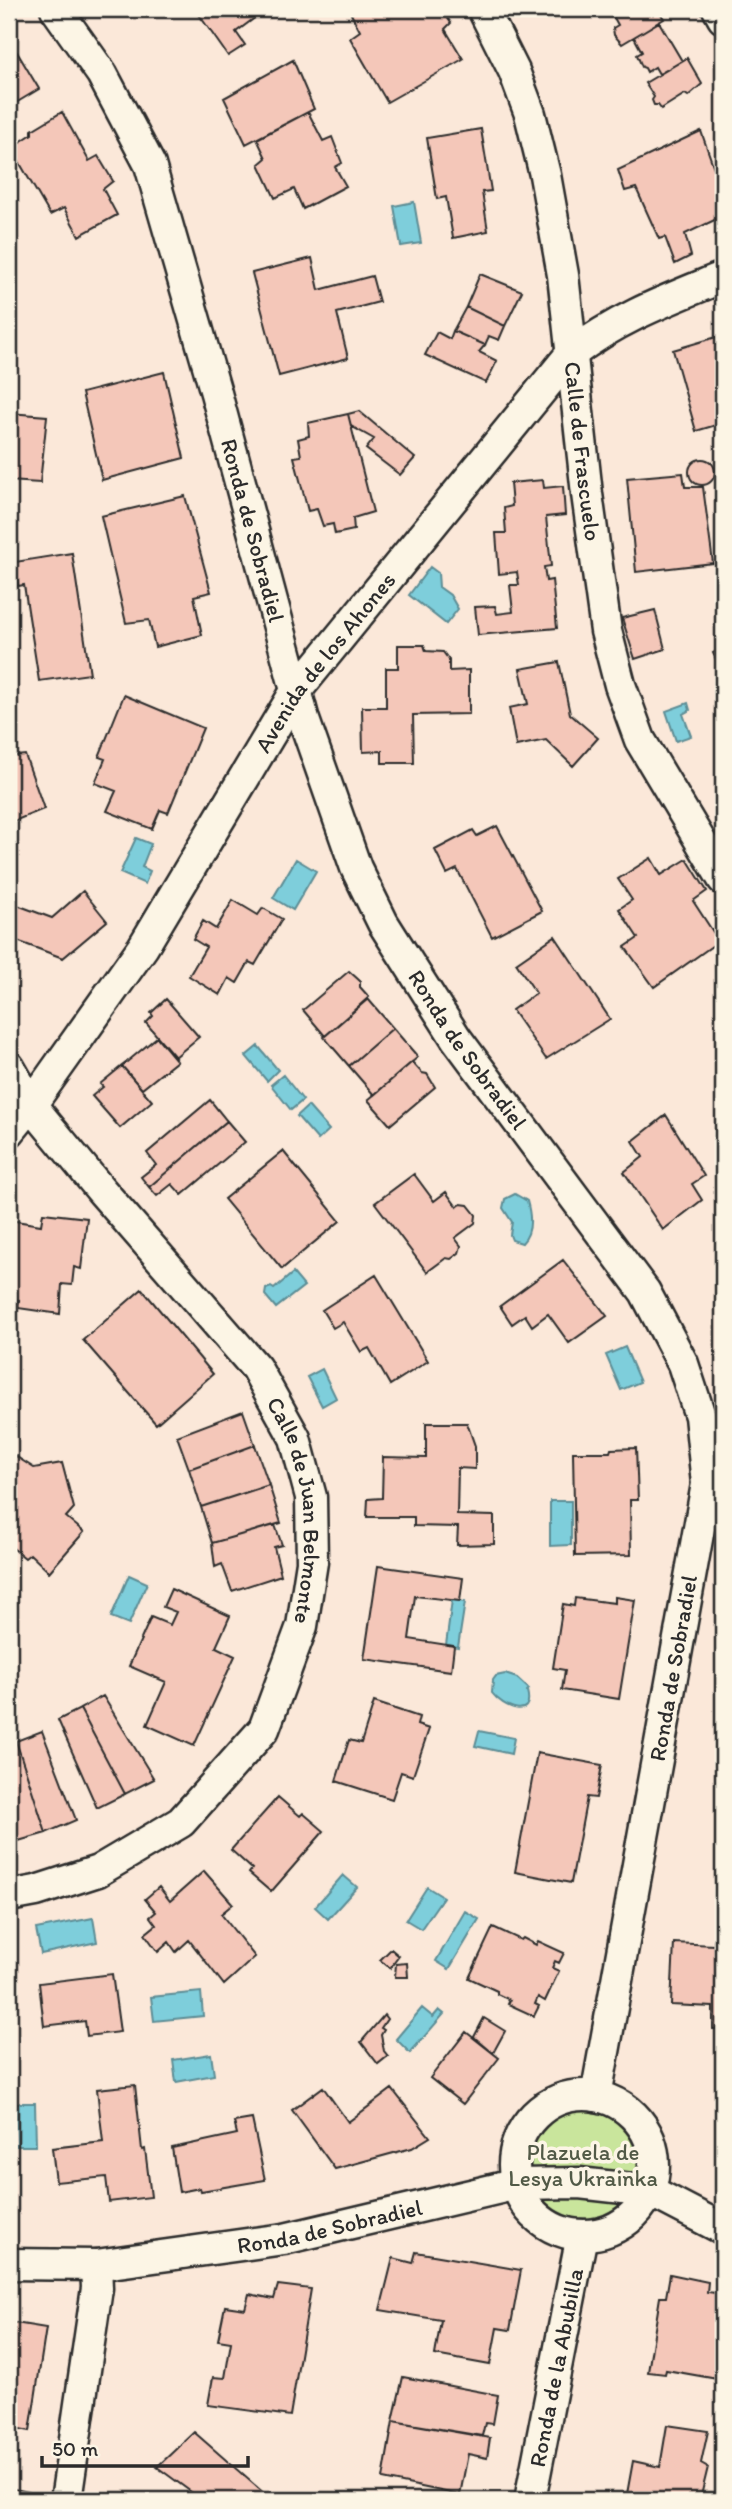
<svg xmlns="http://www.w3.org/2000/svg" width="732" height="2509" viewBox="0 0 732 2509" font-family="Itim,sans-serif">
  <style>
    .green { fill: #c9e59c; stroke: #7a8864; stroke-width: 2 }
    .water { fill: #7ecedb; stroke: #5d8d95; stroke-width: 2 }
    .building { fill: #f4c7b9; stroke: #2b2b2b; stroke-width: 2 }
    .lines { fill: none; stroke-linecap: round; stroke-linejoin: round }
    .minor-casing { stroke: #2b2b2b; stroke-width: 35 }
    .minor { stroke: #fcf5e5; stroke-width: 30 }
    .labels { text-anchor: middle; stroke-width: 7; stroke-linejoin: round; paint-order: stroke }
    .street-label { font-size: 23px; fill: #2b2b2b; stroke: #fcf5e5 }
    .park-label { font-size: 23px; fill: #525a47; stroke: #fcf5e5 }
  </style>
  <rect width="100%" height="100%" fill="#fbe8d9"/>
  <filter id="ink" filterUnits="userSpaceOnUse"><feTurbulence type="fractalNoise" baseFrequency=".0143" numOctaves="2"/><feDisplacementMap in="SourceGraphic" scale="14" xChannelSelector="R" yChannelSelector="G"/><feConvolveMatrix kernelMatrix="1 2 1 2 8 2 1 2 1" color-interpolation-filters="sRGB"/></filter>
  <g filter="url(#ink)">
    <path class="green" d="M528 2165a55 55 0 1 1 110 0a55 55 0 1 1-110 0Z"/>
    <path class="water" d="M414,202L421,243L401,246L394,206Z
      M430,567L438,573L439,587L450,595L458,609L446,624L409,595Z
      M688,703L690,710L683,714L691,736L676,741L666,711Z
      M136,838L151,844L142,867L150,871L145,884L120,873Z
      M296,859L316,871L293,910L273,898Z
      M258,1046L278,1070L267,1081L246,1056Z
      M283,1075L303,1100L291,1110L271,1085Z
      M308,1106L329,1130L318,1140L297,1116Z
      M515,1194L527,1201C531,1215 533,1232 522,1243L512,1240L510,1235L512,1222L503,1208L505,1199Z
      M293,1273L304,1286L276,1308L265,1295L266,1289L271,1287L274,1289Z
      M625,1347L640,1382L621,1390L606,1355Z
      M322,1369L336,1398L322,1406L307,1377Z
      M550,1501H571V1545L550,1546Z
      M129,1575L147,1583L129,1624L111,1617Z
      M452,1600L465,1602L458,1647L446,1645Z
      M505,1674L517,1678L529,1689L527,1691C535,1721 502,1707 492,1693L493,1680L496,1676Z
      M479,1731L514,1738L511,1754L475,1746Z
      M343,1875L357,1887L328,1919L315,1907Z
      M427,1887L443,1897L421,1929L406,1920Z
      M465,1911L479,1919L449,1969L436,1961Z
      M93,1918L97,1942L41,1954L36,1929Z
      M201,1992L203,2016L154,2021L151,1997Z
      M422,2008L433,2017L439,2010L444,2014L410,2053L396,2039Z
      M211,2054L214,2075L176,2082L173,2060Z
      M16,2103H35L36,2146H17Z"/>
    <path class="building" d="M195,9H256L260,14L236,32L245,45L228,56Z
      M358,9H441L451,23L445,29L463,59L387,102L350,38L360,31L351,14Z
      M621,9H658L664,19L622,44L614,35L613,28L618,25L612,14Z
      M659,22L682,61L659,74L655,67L647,72L645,68L642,67L637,55L642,52L634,37Z
      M17,52L39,89L9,107V57Z
      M687,58L702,84L688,96L685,94L661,109L658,105H654L652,100L654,97L645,83Z
      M293,60L314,109L246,144L224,98Z
      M62,112L89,161L98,156L113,181L103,189L117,215L79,236L64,208L50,215L11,148L32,134V130Z
      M308,112L323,141L332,137L342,163L335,167L346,186L303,209L294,189L275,198L259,164L266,158L257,139Z
      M481,129L491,191L482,192L488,231L453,238L446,197L437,199L427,138Z
      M701,131L723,194V216L685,234L691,256L675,264L665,237L659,239L636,188L625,191L618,170Z
      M312,258L319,290L372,276L379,302L337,313L348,358L279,376L252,273Z
      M480,274L522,291L505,326L466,307Z
      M466,307L505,326L499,340L489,336L485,345L453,331Z
      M453,331L485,345L479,352L497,361L486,383L425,355L437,332L450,339Z
      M723,335V423L696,431L673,350Z
      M164,372L184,458L102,480L82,393Z
      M359,411L415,458L400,475L366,449L374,439L351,426L348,414Z
      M9,413L47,416L40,483L9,481Z
      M348,414L373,512L353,518L354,530L335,534L333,524L323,526L317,509L308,511L294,457L301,456L298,439L309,436L308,423Z
      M689 472a13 13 0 1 1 26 0a13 13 0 1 1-26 0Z
      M683,473L685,487H703L713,563L636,572L627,478Z
      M543,480L544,488L563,486L565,515L546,517L551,566L544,567L546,581L552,580L557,628L478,635L475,607L495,606L497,614L513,612L510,585H519L517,572L499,574L496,533H506L504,508L512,506L510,483Z
      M185,496L211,592L194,596L202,635L155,647L149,620L126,623L101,516Z
      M72,553L90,674L39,681L24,585L18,586L15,562Z
      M655,610L665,649L635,659L622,618Z
      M398,645H424L426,651L443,652L449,660V671L469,670V714L413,715L414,763H382V751L363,752L362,707H386V668H398Z
      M723,648V674L713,653Z
      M559,662L570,714L598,738L573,766L546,740L516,746L509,708L528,704L520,669Z
      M124,695L203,728L168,813L160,810L152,829L107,811L116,791L95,783L105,759L99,757Z
      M9,734L16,756L25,755L44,809L9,823Z
      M497,826L542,911L492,937L457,869L447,874L435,850L473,830L477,836Z
      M651,858L661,875L687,859L707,891L693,901L719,941L654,987L625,947L638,938L619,909L632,900L618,879Z
      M83,891L107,921L63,958L9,938V902L52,918Z
      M233,900L258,915L263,908L282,919L255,965L249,962L237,983L229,978L220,995L189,976L206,947L193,939L203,921L216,929Z
      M555,936L610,1019L546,1059L512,1010L536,993L516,963Z
      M349,971L360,981V987L369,997L325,1036L303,1010Z
      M166,999L199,1037L175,1057L146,1023L153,1016L151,1013Z
      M368,999L393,1028L349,1066L324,1037Z
      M393,1028L418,1057L374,1095L349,1066Z
      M157,1037L177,1061L142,1089L122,1066Z
      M412,1062L422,1073L427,1074L435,1087L390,1125L368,1100Z
      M122,1066L152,1101L120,1128L92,1096L103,1087L100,1084Z
      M210,1100L227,1121L149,1187L141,1177L156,1165L147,1153Z
      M666,1115L704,1176L692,1184L702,1200L663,1230L624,1172L643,1157L633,1141Z
      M227,1121L245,1142L182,1195L172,1184L157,1196L149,1187Z
      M283,1151L340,1221L282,1269L224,1199Z
      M414,1174L434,1201L446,1192L457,1207L461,1204L468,1205L476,1215L475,1223L455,1238L461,1246L459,1253L451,1259L446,1258L427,1272L375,1203Z
      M43,1213L87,1218L81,1269L74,1267L72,1285L62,1284L60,1314L18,1308L19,1300L9,1299V1220L41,1225Z
      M563,1260L607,1316L569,1343L548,1314L532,1326L525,1315L512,1324L500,1306Z
      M376,1275L428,1361L390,1385L369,1348L361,1352L343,1322L333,1328L322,1310Z
      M142,1289L213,1374L156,1424L83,1340Z
      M243,1411L255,1445L189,1469L177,1436Z
      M426,1423H467L475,1446V1469L458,1468L457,1515L494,1516V1544L457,1545L458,1527L414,1526V1517H367L368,1499L382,1498L383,1457L426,1458Z
      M255,1445L269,1485L201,1507L189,1469Z
      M636,1448L638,1500H630L631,1555L575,1556L573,1452H610L611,1449Z
      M9,1452L34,1468L62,1463L74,1508L66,1517L84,1532L49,1572L30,1554L25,1558L9,1545Z
      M269,1485L281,1523L212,1543L201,1507Z
      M275,1525L282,1545L274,1547L281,1575L232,1591L222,1564L215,1567L212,1543Z
      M378,1566L463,1578L460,1601L415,1596L409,1639L454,1646L451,1671L364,1659Z
      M171,1589L230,1616L216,1647L235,1656L194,1746L147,1725L166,1682L129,1666L151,1617L170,1625L176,1612L163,1607Z
      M615,1597L635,1600L619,1699L562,1690L565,1670L553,1668L563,1604L574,1606L575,1598L615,1603Z
      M103,1696L154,1779L125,1794L80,1709Z
      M374,1702L419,1717L417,1725L429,1729L413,1776L401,1772L392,1799L336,1781L349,1740L361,1743Z
      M80,1709L125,1794L97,1808L58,1720Z
      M42,1731L76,1820L46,1833L16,1741Z
      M16,1741L46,1833L15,1842L9,1817V1743Z
      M537,1753L602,1765L596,1798L587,1797L571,1883L515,1872Z
      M278,1797L300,1816L303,1813L324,1831L271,1892L249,1873L252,1869L231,1850Z
      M204,1871L233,1904L221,1914L255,1957L224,1985L189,1940L176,1952L169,1942L158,1952L145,1934L156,1925L150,1917L156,1912L145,1899L159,1887L170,1901Z
      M493,1927L521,1940L523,1938L536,1945L538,1941L564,1953L559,1963L555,1961L552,1968L559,1971L545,2001L538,1997L535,2004L539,2006L534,2016L508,2004L510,2000L497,1994V1991L469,1978Z
      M714,1940H723V2029H713V2007L671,2005L674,1943L714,1945Z
      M391,1949L399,1956L390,1968L380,1960Z
      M407,1963L408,1977H395L396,1964Z
      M112,1974L120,2032L87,2036L85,2021L44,2026L39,1983Z
      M384,2015L387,2019L381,2028L384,2030L381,2035L384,2051L388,2056L378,2064L361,2042Z
      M484,2018L505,2031L493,2053L474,2037Z
      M466,2032L499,2058L463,2104L430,2078Z
      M135,2085L142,2150L145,2149L151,2197L109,2202L106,2177L56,2182L52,2148L103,2142L97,2089Z
      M323,2087L348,2122L392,2089L430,2137L412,2148L335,2169L292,2110Z
      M252,2119L265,2180L201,2191L200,2188L179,2192L172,2148L237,2134L234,2122Z
      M416,2252L521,2270L510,2330L497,2328L490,2365L435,2355L441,2320L380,2310L393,2258L413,2263Z
      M670,2274L708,2282L707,2292L723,2294V2380L666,2370L665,2374L648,2372L660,2297H666Z
      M278,2285L311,2289L290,2416L208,2405L213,2377L225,2378L231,2342L218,2340L225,2306L245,2309L249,2294L274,2299Z
      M9,2322L46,2328L30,2431L9,2427Z
      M403,2377L498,2395L493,2424L485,2423L482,2436L393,2421Z
      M393,2421L490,2438L487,2458L468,2454L460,2495L383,2479Z
      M667,2425L708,2431L701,2463L708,2467L700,2500H651V2497L627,2494L633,2461L660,2467Z
      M194,2432L266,2495V2500H202L157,2467Z
      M9,2488L29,2492L28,2500H9Z"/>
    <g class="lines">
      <defs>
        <g id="minor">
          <path id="s1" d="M56,9L102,74L150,165L216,393L304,720L356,868L383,923L456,1038L645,1292L683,1364L700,1416L707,1484L596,2096"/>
          <path id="s2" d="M483,9L514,71L530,114L545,175L563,275L587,494L606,631L620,685L640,740L723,879"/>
          <path d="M718,9L723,18"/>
          <path id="s3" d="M9,1067L31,1105L101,1190L256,1368L295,1438L311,1497L312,1562L302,1626L264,1729L181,1822L98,1871L36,1891L9,1896"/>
          <path id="s4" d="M9,1132L31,1105L143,947L296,691L571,354C620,317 667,300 723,277"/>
          <circle cx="584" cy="2165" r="70"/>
          <path id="s5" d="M9,2264L96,2265L284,2239L517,2184L579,2183L650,2191L723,2229"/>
          <path d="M66,2500L97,2288L96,2265"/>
          <path id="s6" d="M530,2500L582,2235"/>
        </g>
      </defs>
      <use href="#minor" class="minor-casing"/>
      <use href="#minor" class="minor"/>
    </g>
  </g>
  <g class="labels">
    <g class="street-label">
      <text dy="8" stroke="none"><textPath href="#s2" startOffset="457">Calle de Frascuelo</textPath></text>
      <text dy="8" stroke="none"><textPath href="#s1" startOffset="562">Ronda de Sobradiel</textPath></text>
      <text dy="8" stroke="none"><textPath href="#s4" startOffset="567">Avenida de los Ahones</textPath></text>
      <text dy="8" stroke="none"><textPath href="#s1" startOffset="1129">Ronda de Sobradiel</textPath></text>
      <text dy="8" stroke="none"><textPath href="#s3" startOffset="542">Calle de Juan Belmonte</textPath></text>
      <text transform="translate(673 1668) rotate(-80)" y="8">Ronda de Sobradiel</text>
      <text dy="8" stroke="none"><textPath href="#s5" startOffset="324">Ronda de Sobradiel</textPath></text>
      <text dy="8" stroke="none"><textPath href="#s6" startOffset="135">Ronda de la Abubilla</textPath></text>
    </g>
    <g class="park-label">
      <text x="583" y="2160">Plazuela de<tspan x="583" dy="26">Lesya Ukrainka</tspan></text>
    </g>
  </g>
  <rect width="732" height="2509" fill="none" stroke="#fcf5e5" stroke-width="35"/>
  <rect x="18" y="18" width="697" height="2474" fill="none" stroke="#2b2b2b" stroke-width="2.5" filter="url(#ink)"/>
  <path d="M42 2456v10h206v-10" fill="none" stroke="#2b2b2b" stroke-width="3.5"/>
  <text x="52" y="2456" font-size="21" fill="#2b2b2b" stroke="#fcf5e5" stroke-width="5" paint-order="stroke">50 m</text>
</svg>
